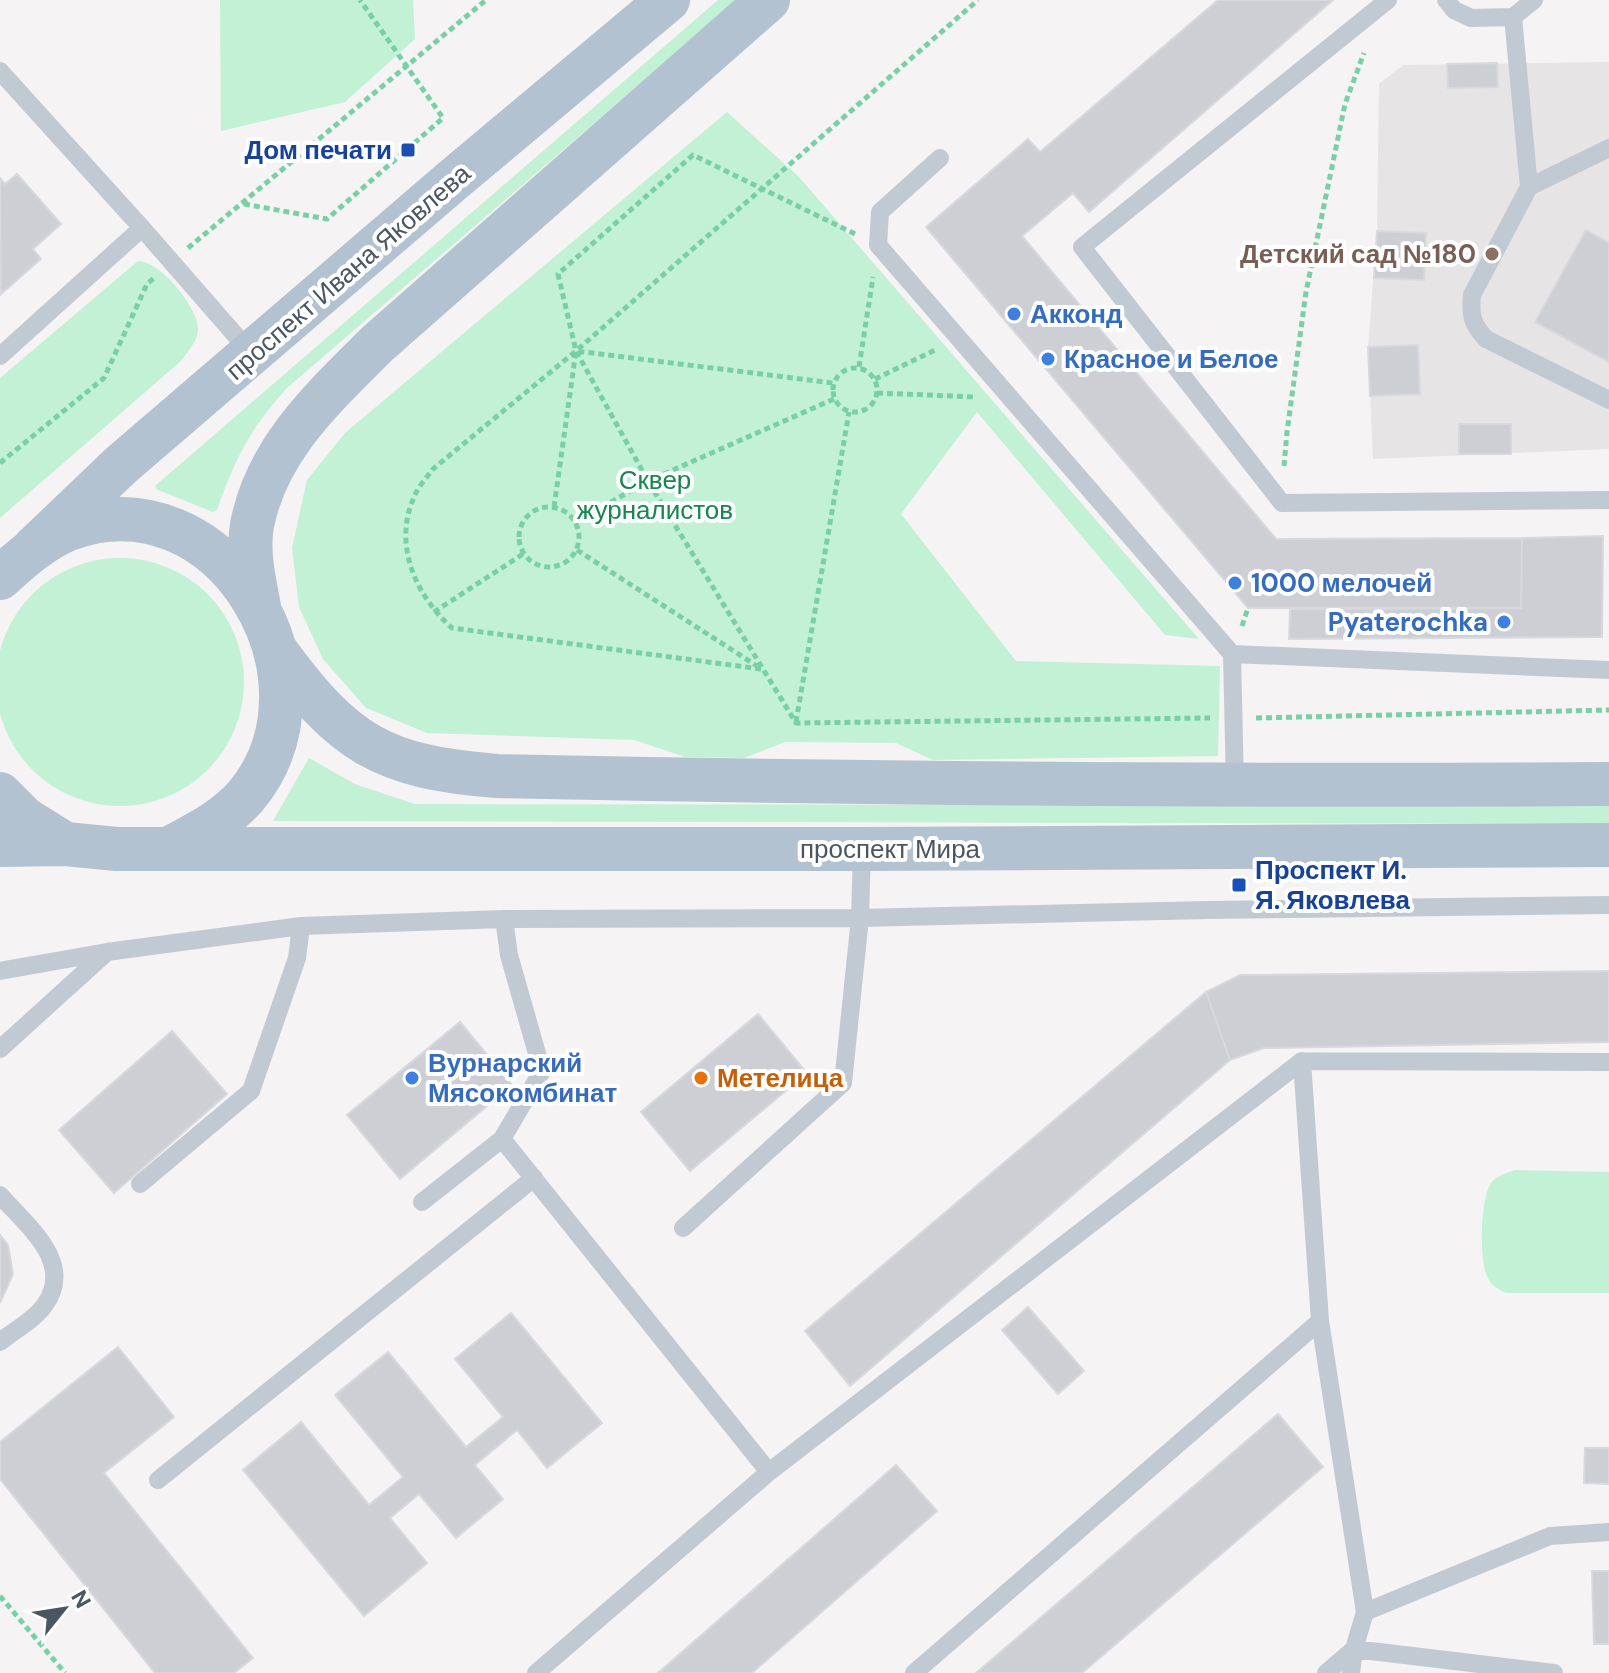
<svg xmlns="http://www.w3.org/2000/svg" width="1609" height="1673" viewBox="0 0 1609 1673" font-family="'DM Sans',sans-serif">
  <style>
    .education { fill: #e6e4e5 }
    .green { fill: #c3f1d5 }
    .building { fill: #cdcfd5; stroke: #d7d9de; stroke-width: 2 }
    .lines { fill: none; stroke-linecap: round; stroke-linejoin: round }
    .path { stroke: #7ad0a6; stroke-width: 5; stroke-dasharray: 6 4; stroke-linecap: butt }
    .lane { stroke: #c1cad2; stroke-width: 18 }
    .primary { stroke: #b3c2d1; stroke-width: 44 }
    .transit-dot { fill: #1a4fb4; stroke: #fff; stroke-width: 3 }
    .education-dot { fill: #8d6e63; stroke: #fff; stroke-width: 3 }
    .shop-dot { fill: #3f7fe0; stroke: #fff; stroke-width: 3 }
    .food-dot { fill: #e8710a; stroke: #fff; stroke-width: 3 }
    .labels { text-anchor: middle; stroke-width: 8; stroke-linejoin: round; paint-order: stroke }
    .transit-label { font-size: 26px; font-weight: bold; fill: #164399; stroke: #fff; text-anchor: end }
    .education-label { font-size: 26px; font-weight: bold; fill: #785e54; stroke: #fff; text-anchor: end }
    .street-label { font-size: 26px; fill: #4a5661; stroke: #fff }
    .shop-label { font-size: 26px; font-weight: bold; fill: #366cbe; stroke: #fff; text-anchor: start }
    .park-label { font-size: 26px; fill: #17864f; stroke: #fff }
    .food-label { font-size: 26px; font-weight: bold; fill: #c56008; stroke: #fff; text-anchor: start }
  </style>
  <rect width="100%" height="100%" fill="#f5f3f3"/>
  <path class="education" d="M1609,62V449L1373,459L1368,347L1377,231L1379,84L1403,65Z"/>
  <path class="green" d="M220,0H413L415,39L345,102L221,131Z
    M718,0H737L287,388C250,429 235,458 217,510L213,512L156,489L155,486Z
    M727,112L799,177L1199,639L1165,635L977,412L901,514L1016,661L1220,666L1218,756L933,760L896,743L785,742L744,758L685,757L634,740L427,733L366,708L323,659L299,607L292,548L307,480L345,433Z
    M138,261C160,261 197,306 198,328C199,340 187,352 181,361L0,518V378Z
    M-4 682a124 124 0 1 1 248 0a124 124 0 1 1-248 0Z
    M309,758L355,784L415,804L1609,806V824L273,821Z
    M1515,1170L1609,1172V1293H1506C1497,1289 1491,1285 1487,1276C1479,1260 1480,1196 1492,1182C1498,1175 1507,1173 1515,1170Z"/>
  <path class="building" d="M1218,0H1333L1089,212L1073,193L1022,236L1276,539L1522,538L1521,608H1248L926,227L1028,139L1040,152Z
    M1497,63L1498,87L1448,88L1447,64Z
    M17,174L61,224L33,249L41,259L1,294L0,178L5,184Z
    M1586,230L1609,243V362L1535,322Z
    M1377,231L1426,233L1424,280L1374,278Z
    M1418,345L1420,394L1370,396L1368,347Z
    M1459,424H1511V454H1459Z
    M1603,536L1602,637L1289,639L1290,609L1521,608L1522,538Z
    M1609,971V1042L1264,1048L1230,1060L1206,992L1240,975Z
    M1206,992L1230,1060L850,1386L805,1331Z
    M758,1014L807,1073L690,1171L641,1112Z
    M460,1022L512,1085L400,1179L347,1115Z
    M172,1031L227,1094L114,1193L59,1130Z
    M0,1235L8,1245L13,1274L0,1303Z
    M1028,1307L1084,1371L1058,1394L1002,1330Z
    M511,1313L602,1423L547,1468L517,1430L475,1465L503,1499L456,1538L419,1494L390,1518L427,1563L364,1616L243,1470L301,1422L369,1505L403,1477L335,1395L388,1352L466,1447L503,1417L455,1359Z
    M118,1347L174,1417L104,1473L253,1658L234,1673H155L0,1479V1442Z
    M1278,1414L1323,1467L1082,1673H976Z
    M1585,1448H1609V1484L1584,1483Z
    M896,1465L937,1511L752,1673H658Z
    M1592,1571H1609V1644H1594Z"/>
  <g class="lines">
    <path class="path" d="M244,204L327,219L443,118L360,0
      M855,234L693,155L558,274L576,351L648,481L796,723L1210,718
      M188,248L486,0
      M859,367L873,277
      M833 390a22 22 0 1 1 44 0a22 22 0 1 1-44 0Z
      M875,379L935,350
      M877,393L976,397
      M0,463L104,378L147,284L154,278
      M1284,466L1287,432L1306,292L1345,104L1364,53
      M519 537a30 30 0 1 1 60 0a30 30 0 1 1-60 0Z
      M554,507L576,351L833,383
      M576,522L648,481L834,399
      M577,550L757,666
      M434,612L523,554
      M1242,626L1248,608
      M761,669L452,628C415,595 392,543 415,495C419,486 427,477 433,469L576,351L978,0
      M1256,718L1609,710
      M796,722L849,412
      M0,1596L65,1673"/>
    <path class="lane" d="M1388,0L1082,247L1282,503L1609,500
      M1446,0L1454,10L1471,18L1513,17L1534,0
      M1513,17L1529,187L1472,295C1470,315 1472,324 1486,339L1609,400
      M0,71L142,228L251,353
      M940,158L880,212L878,245L1232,654L1609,670
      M1529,187L1609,148
      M0,356L142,228
      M1232,654L1235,786
      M504,919L509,955L542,1071L502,1139L769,1472
      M0,971L107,952L301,926L504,919L860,918L1206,910L1609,905
      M0,1049L107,952
      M1302,1061L1320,1321L1365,1612L1354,1649L1351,1673
      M140,1184L251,1091L297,958L301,926
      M0,1195C27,1226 76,1263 44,1306C34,1320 13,1331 0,1342
      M422,1202L502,1139
      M683,1228L843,1083L860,918L862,849
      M158,1480L534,1178
      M1365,1612L1550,1536L1609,1532
      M536,1673L769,1472L1302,1061L1609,1062
      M914,1673L1320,1321
      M1326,1673L1354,1649L1554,1673"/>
    <path class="primary" d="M33,549L121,465L453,180L668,0
      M0,578C21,559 42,540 69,529C221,472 344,678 246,796C226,819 198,833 172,847
      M260,612C255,584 247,554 252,525C267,448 324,397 377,344L768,0
      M276,651C344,744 382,767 497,776C867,784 1238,786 1609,784
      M0,794L25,819L65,844
      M0,845L65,844L117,849H862L1609,845"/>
  </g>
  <g class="transit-dot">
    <rect x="400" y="142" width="16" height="16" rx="4"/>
    <rect x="1231" y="877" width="16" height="16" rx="4"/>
  </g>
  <circle class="education-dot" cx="1492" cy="254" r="8"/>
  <g class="shop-dot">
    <circle cx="1014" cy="314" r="8"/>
    <circle cx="1048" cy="359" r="8"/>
    <circle cx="1235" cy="583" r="8"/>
    <circle cx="1504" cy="622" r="8"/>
    <circle cx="412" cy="1078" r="8"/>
  </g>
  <circle class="food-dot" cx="701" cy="1078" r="8"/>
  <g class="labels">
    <g class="transit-label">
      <text x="392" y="159">Дом печати</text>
      <text x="1255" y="879" text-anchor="start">Проспект И.<tspan x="1255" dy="30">Я. Яковлева</tspan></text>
    </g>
    <g class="education-label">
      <text x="1476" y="263">Детский сад №180</text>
    </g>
    <g class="street-label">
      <text transform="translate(348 272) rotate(-41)" y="9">проспект Ивана Яковлева</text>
      <text x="890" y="858">проспект Мира</text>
    </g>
    <g class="shop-label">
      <text x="1030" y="323">Акконд</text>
      <text x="1064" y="368">Красное и Белое</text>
      <text x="1251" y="592">1000 мелочей</text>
      <text x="1488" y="631" text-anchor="end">Pyaterochka</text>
      <text x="428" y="1072">Вурнарский<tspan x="428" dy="30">Мясокомбинат</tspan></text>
    </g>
    <g class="park-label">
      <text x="655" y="489">Сквер<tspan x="655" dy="30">журналистов</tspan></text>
    </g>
    <g class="food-label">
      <text x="717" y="1087">Метелица</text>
    </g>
  </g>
  <g transform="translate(64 1609) rotate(60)" stroke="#ffffff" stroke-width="6" paint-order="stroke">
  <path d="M0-6L14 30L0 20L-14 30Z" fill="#4a5661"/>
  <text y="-12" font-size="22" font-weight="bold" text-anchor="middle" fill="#4a5661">N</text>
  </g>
</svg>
